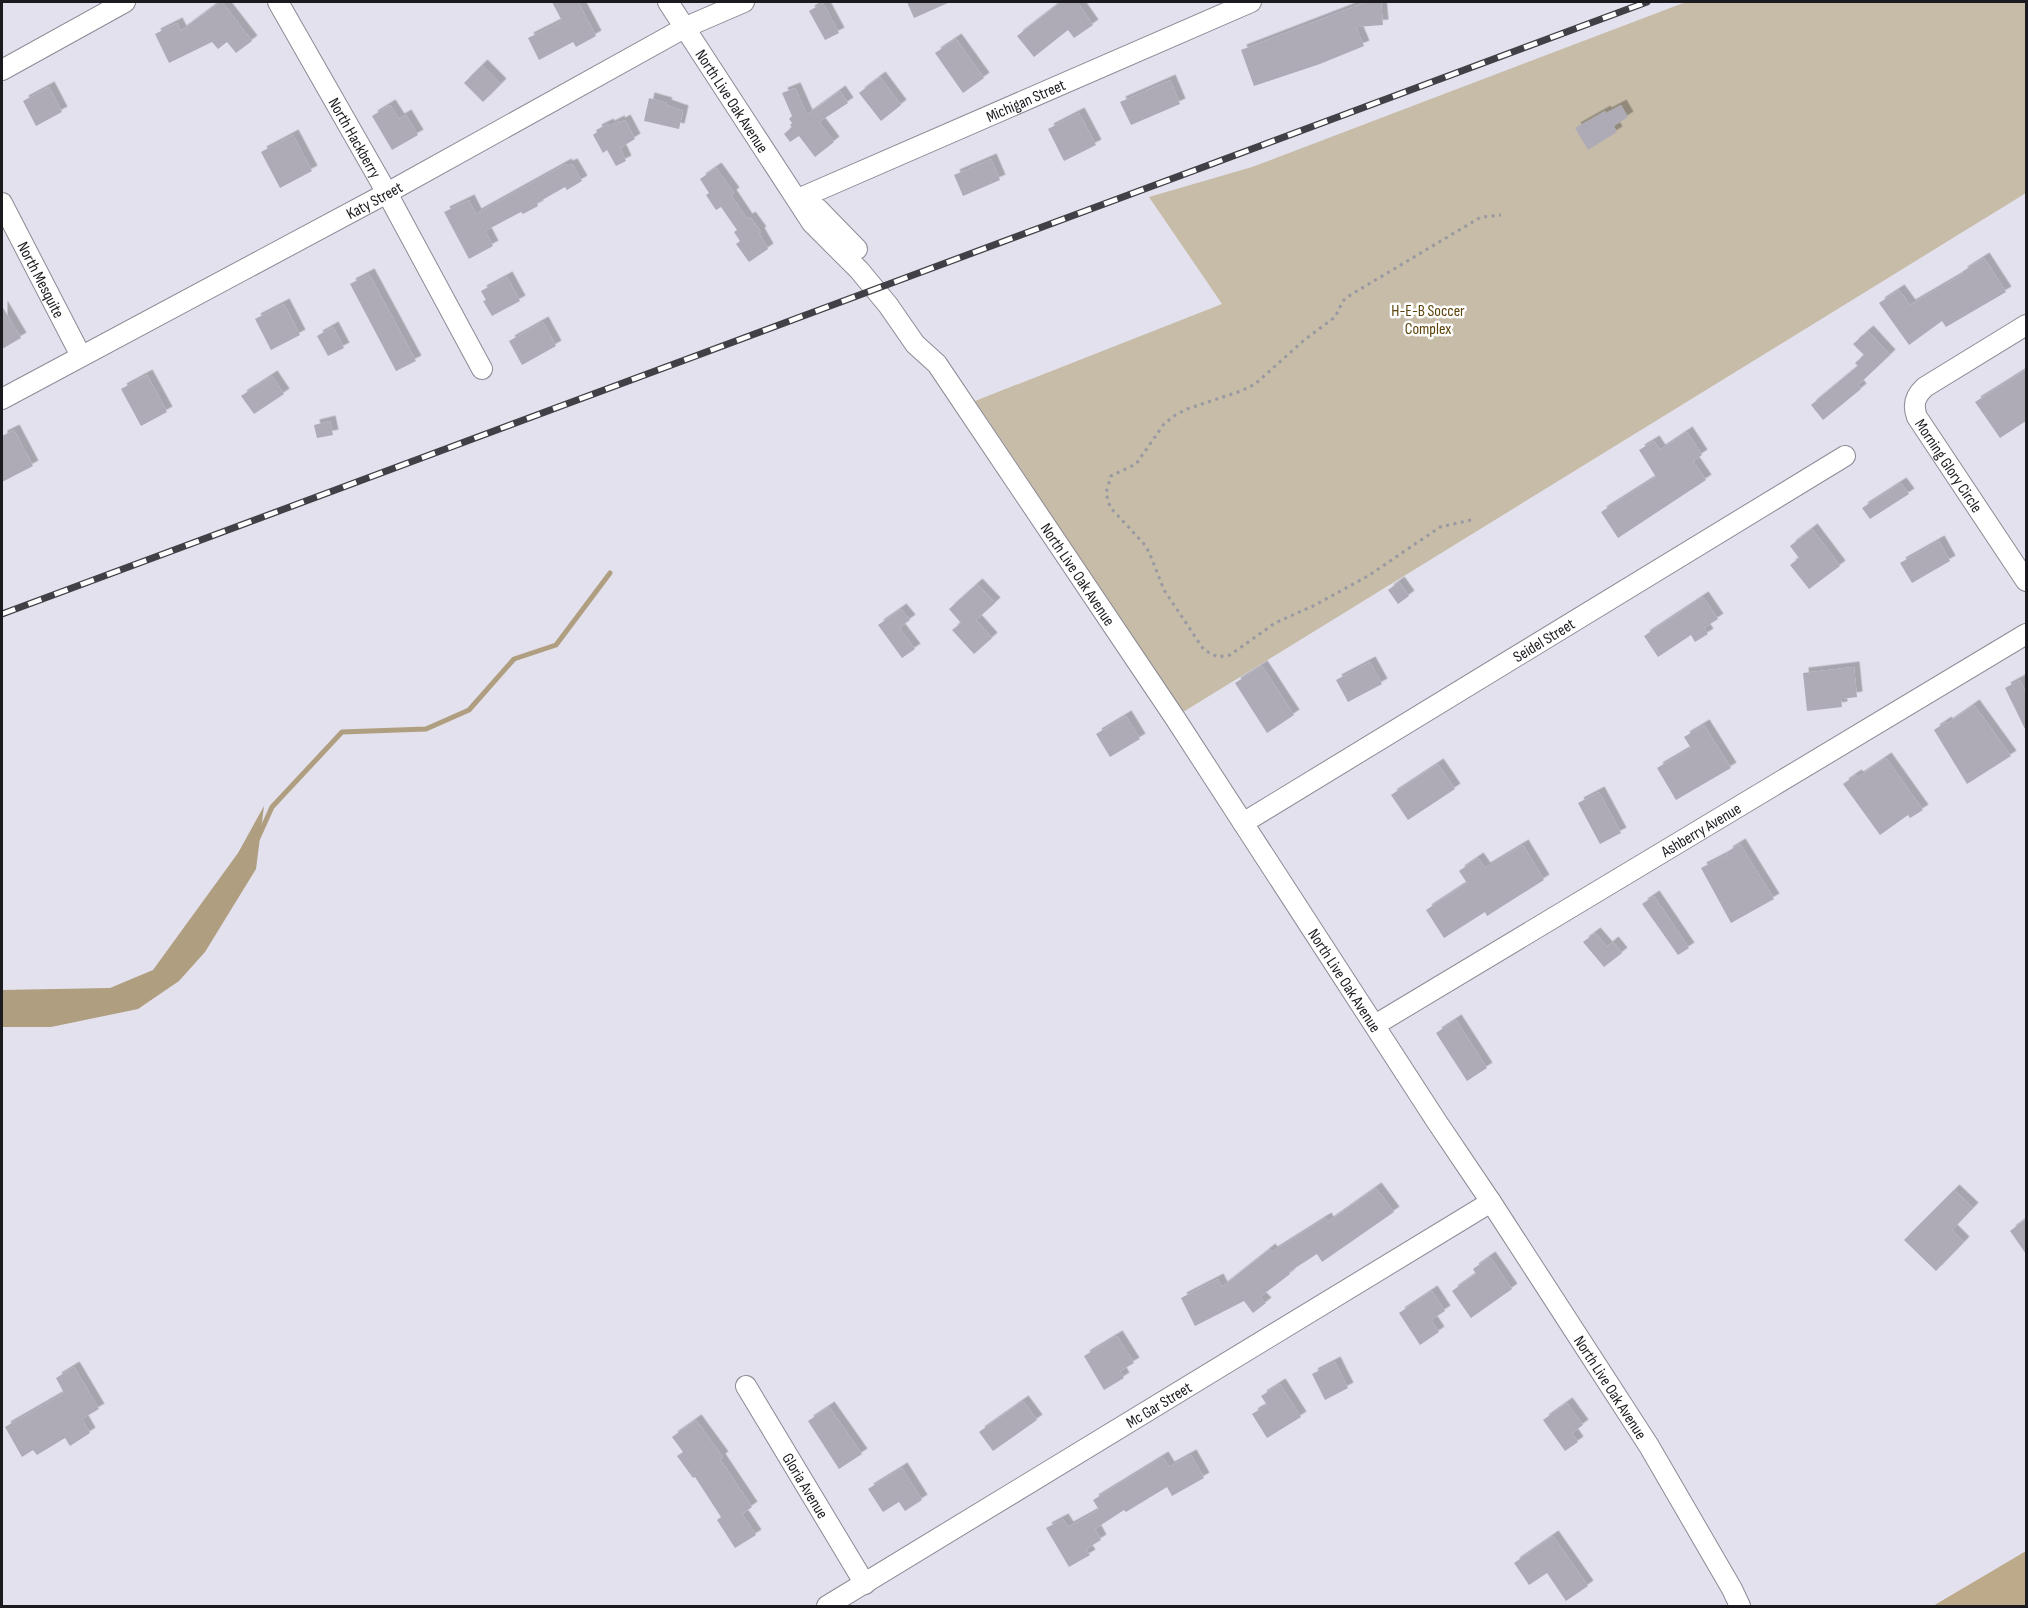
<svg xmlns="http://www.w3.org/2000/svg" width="2028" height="1608" viewBox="0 0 2028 1608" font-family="'Sofia Sans Condensed',sans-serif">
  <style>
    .green { fill: #c6bca8 }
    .forest { fill: #bcaa8b }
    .water { fill: #af9e7f }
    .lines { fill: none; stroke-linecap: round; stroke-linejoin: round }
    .stream { stroke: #af9e7f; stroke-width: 5 }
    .building { fill: #aeabb7; filter: url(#shadow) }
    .minor-casing { stroke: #8c8a95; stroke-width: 22 }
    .path { stroke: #9a99a2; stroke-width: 3; stroke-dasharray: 3 4.5; stroke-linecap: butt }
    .minor { stroke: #fff; stroke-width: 20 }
    .rail-casing { stroke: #414046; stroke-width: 7 }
    .rail { stroke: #fff; stroke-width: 4.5; stroke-dasharray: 14; stroke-linecap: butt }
    .labels { text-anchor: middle; stroke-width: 5; stroke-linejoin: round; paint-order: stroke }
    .street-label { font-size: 16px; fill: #1b1a1f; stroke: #fff }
    .park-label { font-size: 16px; fill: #5c4309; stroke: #fff }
  </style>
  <defs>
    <filter id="shadow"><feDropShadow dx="5.5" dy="-5.5" stdDeviation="0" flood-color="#0004"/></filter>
  </defs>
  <rect width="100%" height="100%" fill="#e3e1ed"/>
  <path class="green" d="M1686,2H2026V193L1175,717L1018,465L975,401L1222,304L1149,197L1252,167Z"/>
  <path class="forest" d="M2026,1551V1606H1933Z"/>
  <path class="water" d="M264,806L256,869L205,952L179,981L138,1009L51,1027H2V990L110,988L153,970L238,853Z"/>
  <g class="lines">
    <path class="stream" d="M258,838L272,807L342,732L426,729L469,710L514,659L556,645L610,573"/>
  </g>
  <path class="building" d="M220,2H222L252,41L236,53L227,42L218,49L212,42L169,63L155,34L177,23L181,31Z
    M552,2H578L596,36L576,47L573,42L539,60L528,38L562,21Z
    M907,2H950L914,18Z
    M1061,2H1077L1093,25L1074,38L1068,30L1034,57L1017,36Z
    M1366,2H1381L1383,25L1356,27L1364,46L1320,64L1254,86L1241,50Z
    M823,3L839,33L825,40L809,11Z
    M956,39L984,78L963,93L935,53Z
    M482,65L501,84L483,102L464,83Z
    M880,77L901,105L881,121L859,93Z
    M1170,80L1180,104L1131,125L1120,102Z
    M49,87L62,112L36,126L23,101Z
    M795,88L807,115L840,91L848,103L819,122L834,142L815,157L799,136L790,142L784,134L792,127L790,125L792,123L789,119L792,116L782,93Z
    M649,98L667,103L666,105L683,111L679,129L644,121Z
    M390,105L399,119L406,115L418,135L392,150L372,116Z
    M1621,105L1628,117L1614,126L1617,132L1588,150L1575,128L1605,111L1606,113Z
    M1079,113L1096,145L1064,161L1048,129Z
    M625,120L635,139L620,148L626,161L616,166L607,150L603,153L593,135L597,132L596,130L608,124L609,126L619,121L620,123Z
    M293,135L312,171L280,188L261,152Z
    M991,159L1000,180L963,196L954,175Z
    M566,164L567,166L572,164L582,181L567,190L565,187L537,203L538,206L523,214L521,212L485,231L493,246L469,259L444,212L469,200L476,214Z
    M716,168L734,193L731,195L747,219L750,217L761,232L759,233L768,249L749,262L736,244L740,241L734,232L737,230L721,207L716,210L706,195L709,193L700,179Z
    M1984,258L2006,292L1946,327L1942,321L1909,345L1879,303L1899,290L1910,305L1963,274L1962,272Z
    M369,274L416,361L396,371L350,284Z
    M507,277L520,301L492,316L483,301L486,300L481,291Z
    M284,304L300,335L271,350L255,319Z
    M2,306L21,338L2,349Z
    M543,322L556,346L522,365L509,341Z
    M333,327L344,348L328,356L317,336Z
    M1868,331L1890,355L1858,385L1861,389L1823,420L1811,405L1858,366L1855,363L1864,355L1853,344Z
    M2026,370V421L2000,438L1975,402Z
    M147,375L167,412L141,426L121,389Z
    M272,376L284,394L254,414L241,396Z
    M330,421L333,435L317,438L314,425Z
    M14,430L33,466L2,482V436Z
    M1687,432L1702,455L1693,461L1706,480L1618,538L1601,512L1656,477L1639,450L1654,441L1660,450Z
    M1901,483L1909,494L1870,519L1862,508Z
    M1812,529L1840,566L1809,589L1790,565L1799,558L1790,546Z
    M1939,541L1950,561L1912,583L1900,563Z
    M1399,582L1409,596L1398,604L1388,590Z
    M977,584L995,603L976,620L992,638L974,654L952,630L961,623L949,609Z
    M1703,597L1718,619L1704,628L1708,634L1695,642L1691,635L1658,657L1644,636Z
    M901,609L910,620L899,628L915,649L902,658L878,625Z
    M1370,662L1382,684L1348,702L1336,680Z
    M1262,666L1294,715L1267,733L1235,683Z
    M1854,667L1857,697L1841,699L1842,707L1807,711L1803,673Z
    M2020,680L2026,692V731L2005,688Z
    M1974,705L2011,756L1967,784L1934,730L1946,722L1947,724Z
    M1126,716L1140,739L1110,757L1096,734Z
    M1704,725L1731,768L1676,800L1657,768L1691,748L1684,737Z
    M1886,758L1923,810L1910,818L1908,815L1880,835L1843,784L1856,775L1858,777Z
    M1438,764L1455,789L1408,820L1391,795Z
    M1599,792L1621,833L1600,844L1578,803Z
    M1740,844L1774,899L1731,923L1701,868L1728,854L1727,852Z
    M1523,845L1544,880L1487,916L1485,912L1444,938L1426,910L1467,883L1459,871L1478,858L1485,868Z
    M1654,896L1689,948L1678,955L1642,904Z
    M1595,933L1607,947L1613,942L1622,953L1604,967L1583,942Z
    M1456,1020L1487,1068L1467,1081L1436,1033Z
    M1376,1188L1394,1212L1322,1262L1317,1254L1289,1272L1290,1274L1260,1297L1266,1303L1253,1313L1244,1301L1195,1326L1181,1298L1218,1279L1222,1287L1270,1249L1272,1252L1326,1218L1328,1222Z
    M1954,1190L1973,1208L1952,1230L1964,1242L1936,1271L1904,1240Z
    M2026,1219V1254L2010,1231Z
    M1490,1257L1512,1289L1471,1318L1452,1291L1476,1274L1473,1269Z
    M1432,1291L1445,1311L1431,1320L1439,1332L1420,1345L1399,1313Z
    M1117,1336L1134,1363L1120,1371L1124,1378L1104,1390L1084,1356Z
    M1335,1362L1348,1388L1325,1400L1312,1374Z
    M74,1367L99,1409L82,1419L90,1433L70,1446L65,1438L37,1455L33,1450L22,1457L5,1427L64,1393L56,1378Z
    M1280,1384L1301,1417L1267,1438L1252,1414L1267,1405L1261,1396Z
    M1023,1401L1037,1420L993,1451L979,1432Z
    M1567,1403L1583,1425L1572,1433L1578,1442L1565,1451L1543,1420Z
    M829,1407L862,1454L839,1469L808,1421Z
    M696,1420L723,1457L720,1459L752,1507L742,1514L756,1535L735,1548L717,1520L721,1517L695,1477L693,1478L677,1456L683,1452L672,1437Z
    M1191,1455L1204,1478L1172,1496L1167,1487L1126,1512L1124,1510L1095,1529L1101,1540L1086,1549L1090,1555L1069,1567L1046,1528L1063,1519L1068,1527L1099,1510L1093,1500L1163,1457L1169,1467Z
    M902,1468L922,1500L905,1511L899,1502L883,1512L868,1489Z
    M1553,1536L1588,1586L1566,1601L1547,1573L1529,1585L1514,1563Z"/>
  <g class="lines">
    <defs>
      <g id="minor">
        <path id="s1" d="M278,2L387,193L482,369"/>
        <path id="s2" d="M668,2L812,223L859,270L888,305L915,344L937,364L1175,718L1437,1122L1491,1202L1649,1446L1732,1589L1740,1606"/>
        <path d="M2,70L125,2"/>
        <path id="s3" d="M798,199L1251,2"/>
        <path d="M798,199L818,209L857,249"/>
        <path id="s4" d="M2,203L81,356"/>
        <path id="s5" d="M2026,325L1925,387C1916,395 1912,404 1917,417L2026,581"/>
        <path id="s6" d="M2,399L387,193L686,27L744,2"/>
        <path id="s7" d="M1243,823L1845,456"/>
        <path id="s8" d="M1375,1025L2026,634"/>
        <path id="s9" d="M746,1386L865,1584"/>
        <path id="s10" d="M827,1606L1491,1202"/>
      </g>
    </defs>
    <use href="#minor" class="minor-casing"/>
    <path class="path" d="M1471,520L1440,527L1368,576L1315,605L1275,623L1230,655L1218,657L1204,650L1164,590L1149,552L1144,544L1110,507L1106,493L1111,476L1136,464L1164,424L1174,416L1187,409L1241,391L1255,384L1303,341L1335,317L1343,301L1347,297L1481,217L1501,215"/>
    <use href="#minor" class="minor"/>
    <defs>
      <path id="rail" d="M2,614L1647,2"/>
    </defs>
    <use href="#rail" class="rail-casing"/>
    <use href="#rail" class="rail"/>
  </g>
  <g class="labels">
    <g class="street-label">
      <text dy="6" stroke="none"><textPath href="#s2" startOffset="118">North Live Oak Avenue</textPath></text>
      <text dy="6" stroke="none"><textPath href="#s3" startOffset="248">Michigan Street</textPath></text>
      <text dy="6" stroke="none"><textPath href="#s1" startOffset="156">North Hackberry</textPath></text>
      <text dy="6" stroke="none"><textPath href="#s6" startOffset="422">Katy Street</textPath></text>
      <text dy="6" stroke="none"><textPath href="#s4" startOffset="86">North Mesquite</textPath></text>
      <text dy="6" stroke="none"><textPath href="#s5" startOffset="210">Morning Glory Circle</textPath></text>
      <text dy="6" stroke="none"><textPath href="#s2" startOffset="706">North Live Oak Avenue</textPath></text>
      <text dy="6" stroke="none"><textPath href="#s7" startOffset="352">Seidel Street</textPath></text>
      <text dy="6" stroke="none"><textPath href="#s8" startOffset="380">Ashberry Avenue</textPath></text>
      <text dy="6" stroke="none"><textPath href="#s2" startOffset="1192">North Live Oak Avenue</textPath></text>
      <text dy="6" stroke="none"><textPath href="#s2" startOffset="1678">North Live Oak Avenue</textPath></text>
      <text dy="6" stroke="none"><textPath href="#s10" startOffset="388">Mc Gar Street</textPath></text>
      <text dy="6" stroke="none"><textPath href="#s9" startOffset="116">Gloria Avenue</textPath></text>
    </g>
    <g class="park-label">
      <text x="1428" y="316">H-E-B Soccer<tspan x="1428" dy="18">Complex</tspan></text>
    </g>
  </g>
  <rect width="2028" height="1608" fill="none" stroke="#1b1a1f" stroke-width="6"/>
</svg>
